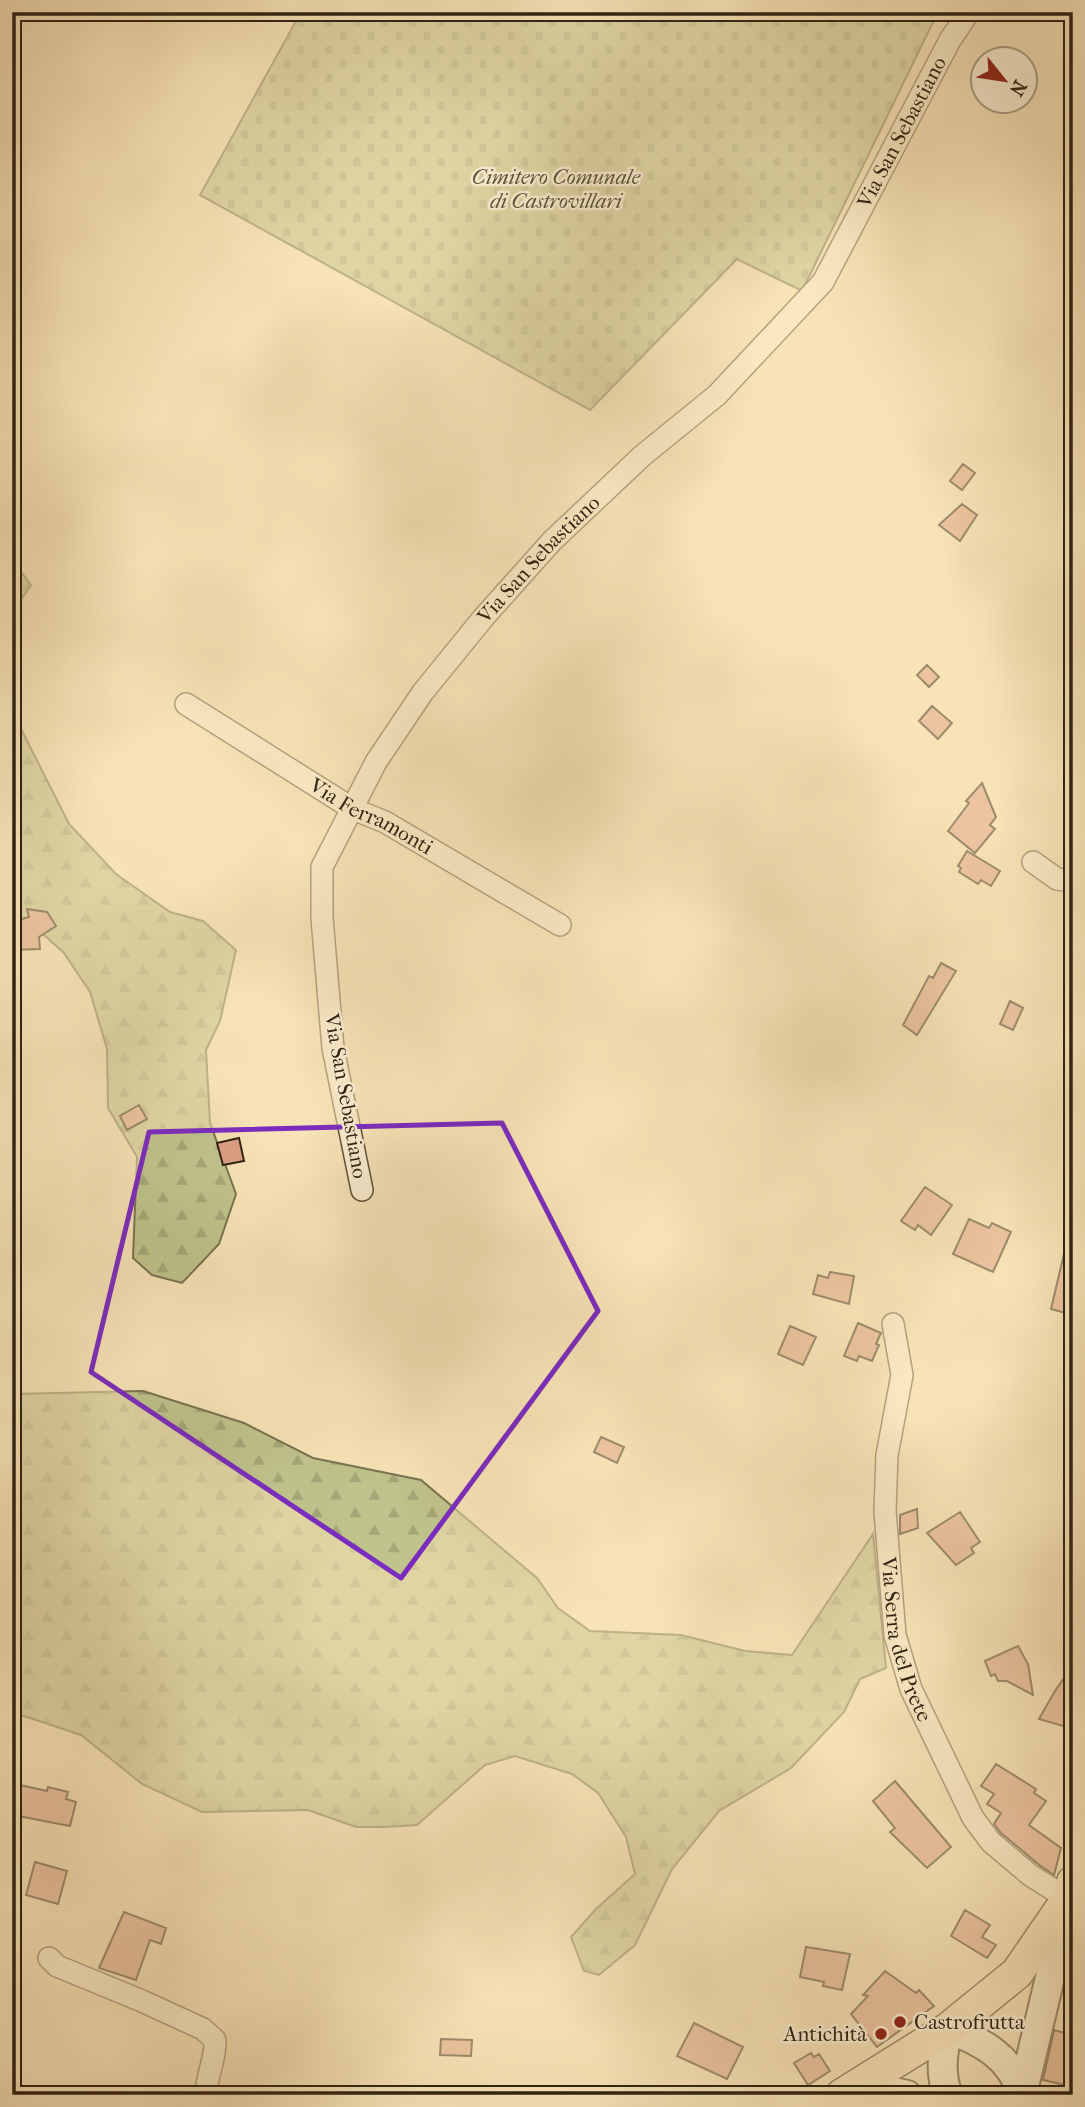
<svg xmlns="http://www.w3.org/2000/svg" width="1085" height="2107" viewBox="0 0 1085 2107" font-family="'IM FELL French Canon',serif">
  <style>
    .forest { fill: url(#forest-firs); stroke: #787350; stroke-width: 2 }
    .cemetery { fill: url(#cemetery-stones); stroke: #787350; stroke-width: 2 }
    .building { fill: #de9f85; stroke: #2f2313; stroke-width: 2 }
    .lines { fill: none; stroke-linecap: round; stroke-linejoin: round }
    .street-casing { stroke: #61533c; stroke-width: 24 }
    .secondary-casing { stroke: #2f2313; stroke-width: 32 }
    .primary-casing { stroke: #2f2313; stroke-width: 35 }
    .street { stroke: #faedd0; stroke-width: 21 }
    .secondary { stroke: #faedd0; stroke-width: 28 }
    .primary { stroke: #f7e3b7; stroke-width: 32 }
    .marked { fill: none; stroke: #7b2cbf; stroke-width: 5; stroke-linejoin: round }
    .poi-dot { fill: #8f2418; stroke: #faedd0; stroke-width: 2.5 }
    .labels { text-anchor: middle; stroke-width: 5; stroke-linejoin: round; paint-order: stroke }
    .street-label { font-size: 21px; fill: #2f2313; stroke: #faedd0 }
    .park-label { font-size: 21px; font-style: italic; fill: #5a5337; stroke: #faedd0 }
    .poi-label { font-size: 21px; fill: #2f2313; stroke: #faedd0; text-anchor: start }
  </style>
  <defs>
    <pattern id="forest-firs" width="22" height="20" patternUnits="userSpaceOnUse" patternTransform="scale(1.75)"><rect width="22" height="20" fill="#c0c38c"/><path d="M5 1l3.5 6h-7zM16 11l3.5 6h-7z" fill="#a5a778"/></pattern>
    <pattern id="cemetery-stones" width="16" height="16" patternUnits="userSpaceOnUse" patternTransform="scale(1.75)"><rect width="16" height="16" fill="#c0c38c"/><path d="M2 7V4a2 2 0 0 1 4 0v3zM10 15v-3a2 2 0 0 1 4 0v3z" fill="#a5a778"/></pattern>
  </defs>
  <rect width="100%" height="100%" fill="#f7e3b7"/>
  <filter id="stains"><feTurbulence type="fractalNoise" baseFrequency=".00286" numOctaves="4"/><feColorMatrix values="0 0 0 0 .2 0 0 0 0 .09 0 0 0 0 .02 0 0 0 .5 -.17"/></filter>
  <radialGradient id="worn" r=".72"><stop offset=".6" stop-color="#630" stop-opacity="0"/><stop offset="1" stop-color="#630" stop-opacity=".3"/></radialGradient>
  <path class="forest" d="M12,560L31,585L12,613Z
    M12,702L16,719L69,824L116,874L170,912L203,921L236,950L220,1021L206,1050L210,1123L236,1194L219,1244L182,1283L152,1275L133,1258L137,1157L108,1108L107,1049L90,992L64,953L34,926L12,934Z
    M143,1391L244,1423L313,1458L421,1480L537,1578L558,1608L590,1631L681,1635L745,1651L792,1655L873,1534L886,1668L860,1679L844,1712L791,1768L719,1811L672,1869L635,1945L599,1975L584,1971L571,1937L596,1909L635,1874L626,1837L598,1793L572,1774L515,1756L485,1765L417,1825L385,1827H356L308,1810L202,1812L142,1784L81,1735L12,1712V1394Z"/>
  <path class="cemetery" d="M301,12L315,14L316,12H938L802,291L737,259L590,410L200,195Z"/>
  <path class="building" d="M963,464L975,473L962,490L950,481Z
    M962,504L977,515L960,541L939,525Z
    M927,665L939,677L929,687L917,675Z
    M932,706L952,723L938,739L919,721Z
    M982,783L996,817L990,825L995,829L975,853L948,831L969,803L966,801Z
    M967,851L1000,871L991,886L981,880L978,884L959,872L961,868L958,866Z
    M27,909L47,912L56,926L39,937L40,949L12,950V922L29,917Z
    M941,963L956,971L917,1035L903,1025L929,976L933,978Z
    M1010,1001L1023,1008L1013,1030L1000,1024Z
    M139,1105L147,1119L127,1130L120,1116Z
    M239,1138L244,1161L223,1165L217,1143Z
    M925,1187L952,1205L931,1235L918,1225L915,1230L901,1221Z
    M969,1219L989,1228L992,1223L1011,1232L993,1272L953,1254Z
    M1067,1241L1073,1242V1315L1051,1309Z
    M830,1272L854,1276L849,1304L813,1294L818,1275L828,1278Z
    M858,1323L881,1333L876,1344L879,1345L872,1361L859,1356L857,1361L844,1356Z
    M790,1326L816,1337L803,1365L778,1354Z
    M601,1437L624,1447L617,1463L594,1452Z
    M917,1509L918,1528L900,1534V1515Z
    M960,1512L980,1542L971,1548L974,1553L956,1565L927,1533Z
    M1018,1646L1028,1664L1033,1695L1007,1681H998L995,1674L991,1676L985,1661Z
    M1073,1665V1729L1039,1719L1055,1691Z
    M996,1764L1036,1789L1034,1793L1046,1801L1029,1825L1061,1848L1054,1875L1038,1864L1001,1833L994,1824L1001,1813L987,1804L994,1794L981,1786Z
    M895,1781L951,1847L927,1868L890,1832L895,1828L873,1801Z
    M20,1785L47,1791L48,1787L68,1792L66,1799L76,1802L70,1826L13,1815Z
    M35,1862L67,1871L58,1904L26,1895Z
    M965,1910L990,1925L982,1937L996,1945L987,1958L951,1936Z
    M124,1912L166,1928L161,1944L150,1940L136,1980L99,1968Z
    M806,1947L850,1954L842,1990L823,1986L824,1982L800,1977Z
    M885,1971L916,1993L919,1990L934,2006L877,2047L851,2014L868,1996L863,1995Z
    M694,2023L743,2047L727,2079L677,2056Z
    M1054,2030L1072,2035L1066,2054L1073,2056V2061L1065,2085L1043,2080Z
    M441,2039L472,2040L471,2056L440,2055Z
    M811,2053L814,2057L819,2054L830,2071L808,2085L794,2063Z"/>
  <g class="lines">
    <defs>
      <g id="street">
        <path id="s1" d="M186,704L353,809L385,822L560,925"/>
        <path d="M1033,862L1057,879L1070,881L1073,879"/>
        <path id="s2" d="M362,1190L333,1048L322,918V867L376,762L423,692L484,617L552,541L642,456L717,395L823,282L950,40L969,12"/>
        <path id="s3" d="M893,1324L902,1375L887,1455L885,1511L895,1635L911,1689L973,1818L991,1842L1030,1875L1068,1899"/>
        <path d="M49,1958L57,1966L142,2001L203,2029L215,2040C216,2059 206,2076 206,2095"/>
      </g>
      <path id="secondary" d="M852,2095L885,2090L907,2095
        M948,2095C939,2073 943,2051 948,2029C982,2041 1012,2058 1022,2094
        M1022,2095L1068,1902"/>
      <path id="primary" d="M842,2095L948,2029L1017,1973L1068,1899L1073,1882"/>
    </defs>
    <use href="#street" class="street-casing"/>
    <use href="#secondary" class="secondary-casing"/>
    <use href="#primary" class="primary-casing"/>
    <use href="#street" class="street"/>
    <use href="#secondary" class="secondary"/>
    <use href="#primary" class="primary"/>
  </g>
  <path d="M0 0H1085V2107H0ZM502,1123L598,1311L401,1578L91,1372L149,1132Z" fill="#f7e3b7" fill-opacity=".55" fill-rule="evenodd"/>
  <path class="marked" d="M502,1123L598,1311L401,1578L91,1372L149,1132Z"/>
  <g class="poi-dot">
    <circle cx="900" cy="2022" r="7"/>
    <circle cx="881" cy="2034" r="7"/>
  </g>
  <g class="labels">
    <g class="street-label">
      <text dy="7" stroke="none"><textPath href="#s2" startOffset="1272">Via San Sebastiano</textPath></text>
      <text dy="7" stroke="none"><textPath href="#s2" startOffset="705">Via San Sebastiano</textPath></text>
      <text dy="7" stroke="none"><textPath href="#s1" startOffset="217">Via Ferramonti</textPath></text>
      <text transform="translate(346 1096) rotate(80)" y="7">Via San Sebastiano</text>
      <text dy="7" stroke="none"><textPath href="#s3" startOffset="320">Via Serra del Prete</textPath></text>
    </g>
    <g class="park-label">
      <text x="556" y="184">Cimitero Comunale<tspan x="556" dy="24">di Castrovillari</tspan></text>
    </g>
    <g class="poi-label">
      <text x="914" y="2029">Castrofrutta</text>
      <text x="867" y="2041" text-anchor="end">Antichità</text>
    </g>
  </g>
  <rect width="1085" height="2107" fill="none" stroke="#f7e3b7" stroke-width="42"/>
  <rect x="14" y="14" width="1057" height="2079" fill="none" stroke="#2f2313" stroke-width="3.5"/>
  <rect x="21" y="21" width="1043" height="2065" fill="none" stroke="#2f2313" stroke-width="2"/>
  <g transform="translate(1004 80) rotate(120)"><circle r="33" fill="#faedd0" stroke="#a99c84" stroke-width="2"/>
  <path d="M0-5L12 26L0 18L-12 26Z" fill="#8f2418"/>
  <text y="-10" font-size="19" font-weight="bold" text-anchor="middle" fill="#2f2313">N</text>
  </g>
  <rect width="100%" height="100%" filter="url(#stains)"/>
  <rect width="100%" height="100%" fill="url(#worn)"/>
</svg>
